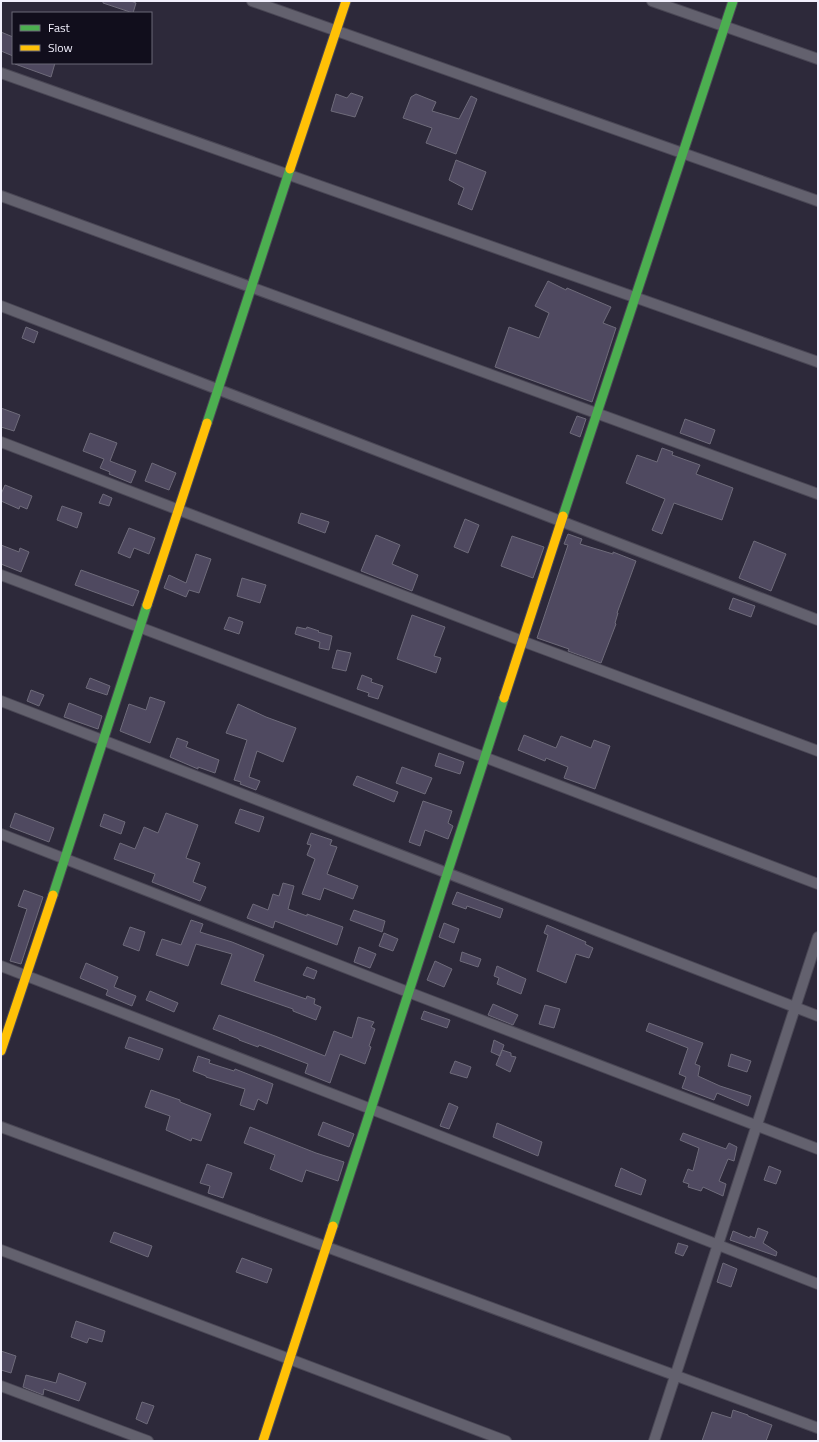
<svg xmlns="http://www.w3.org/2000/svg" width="819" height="1442" viewBox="0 0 819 1442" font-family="'Titillium Web',sans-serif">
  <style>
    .building { fill: #4f4960; stroke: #6e6b7a }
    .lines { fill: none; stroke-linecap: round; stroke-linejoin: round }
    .street-casing { stroke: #4a4755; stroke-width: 12 }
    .fast-casing { stroke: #4a4755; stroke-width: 11 }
    .slow-casing { stroke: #4a4755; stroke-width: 11 }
    .street { stroke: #63616e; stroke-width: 10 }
    .fast { stroke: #4caf50; stroke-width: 9 }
    .slow { stroke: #ffc107; stroke-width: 9 }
  </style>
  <rect width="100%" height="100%" fill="#2d293a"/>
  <path class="building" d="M103,1H131L136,3L133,13L103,3Z
    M1,32L13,37V56L1,51Z
    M15,63H55L51,77L15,64Z
    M351,93L363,97L355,117L331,111L336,94L347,98Z
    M416,94L436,102L432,111L459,119L471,96L477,99L456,154L426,143L432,128L403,118L411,97Z
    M456,160L486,172L472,210L458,204L464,188L449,180Z
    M548,281L566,290L567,288L611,307L603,323L616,328L592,402L495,367L509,327L539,338L549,313L535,306Z
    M26,327L38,332L34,343L22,338Z
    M1,408L20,415L14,431L1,427Z
    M577,416L586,419L580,437L570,433Z
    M685,419L715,430L710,444L680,433Z
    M90,433L117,443L110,461L136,471L131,483L109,474L110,472L100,468L104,459L83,451Z
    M662,448L673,452L672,455L700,465L696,474L733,488L722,520L674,503L662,534L652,530L665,499L626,483L637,455L657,462Z
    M152,463L176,473L169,490L145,481Z
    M5,485L32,496L27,509L20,506L19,509L1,501V494Z
    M103,494L112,498L109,506L99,503Z
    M62,506L82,513L77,528L57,520Z
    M301,513L329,522L325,533L298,523Z
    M465,519L479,525L468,553L454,547Z
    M129,528L155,538L149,554L134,548L130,558L118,553Z
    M568,534L582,539L580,544L613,554V552L636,561L617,613H618L615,623L616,624L601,663L568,651L569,649L537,638L568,545L564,544Z
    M376,535L400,545L392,564L418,575L412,591L361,571Z
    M512,536L544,547L533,578L501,566Z
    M754,541L786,554L771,591L739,578Z
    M1,545L19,552L20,548L29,552L21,572L1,564Z
    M196,554L211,559L199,593L189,590L186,597L164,588L169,575L186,583Z
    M81,570L139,591L133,606L75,585Z
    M242,578L266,585L260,603L237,596Z
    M733,598L755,606L751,617L729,609Z
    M412,615L445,627L434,656L441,658L436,673L397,659Z
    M229,617L243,622L239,634L224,629Z
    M297,627L306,629L307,627L319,631L318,632L332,636L329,650L319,648L320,642L295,634Z
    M337,650L351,653L346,671L332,668Z
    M362,675L372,679L371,682L383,686L378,699L368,696L369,693L357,689Z
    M90,678L110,686L107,695L86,688Z
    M31,690L44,695L39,706L27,701Z
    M150,697L165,702L150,743L120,731L129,704L146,710Z
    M69,703L102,716L98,729L64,717Z
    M238,704L266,717L296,728L283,762L257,751L249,777L260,781L256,790L240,784L241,782L234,780L247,740L226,733Z
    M524,735L556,748L561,736L591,748L594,740L610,746L595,789L564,778L568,767L546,758L545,761L518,750Z
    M177,738L188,742L186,747L219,760L215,773L198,767V769L170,757Z
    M439,753L464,762L460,774L435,766Z
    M402,767L432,778L425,794L396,783Z
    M357,776L398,792L394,802L353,785Z
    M423,801L452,811L448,823L453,826L448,839L425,830L420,846L409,842Z
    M240,809L264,817L259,832L235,823Z
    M15,813L54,828L49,842L10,827Z
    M166,813L198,825L186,858L200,863L193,882L206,887L200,901L152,882L155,874L114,859L120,843L135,849L144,827L158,833Z
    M104,814L125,822L121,834L100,826Z
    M311,833L332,840L330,845L337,847L327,874L358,886L353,899L324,888L320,900L302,894L315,859L307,855L311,845L307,844Z
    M283,883L294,886L288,909L307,916V914L343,927L337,945L275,921L273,928L247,918L253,904L268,910L273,894L279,896Z
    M24,890L43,897L21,964L10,961L27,909L18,906Z
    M457,892L503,909L500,918L467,906L466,909L452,904Z
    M354,910L385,921L382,932L350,920Z
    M191,920L203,924L200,932L232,942L264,955L254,981L306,999L307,996L315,999L314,1004L321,1007L316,1020L293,1011V1009L221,984L232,954L196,944L188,966L156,955L162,939L181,945Z
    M444,923L459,929L454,943L439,937Z
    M547,925L586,942L585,944L593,948L589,958L576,954L566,983L537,971L548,935L544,933Z
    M130,927L145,932L139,951L123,945Z
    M384,933L398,939L393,951L379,946Z
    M359,947L376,954L370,968L354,962Z
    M462,952L481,959L478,967L460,961Z
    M435,961L452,969L444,987L427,980Z
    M86,963L118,977L114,987L136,996L132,1006L106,995L108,990L80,978Z
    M497,966L526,979L521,994L497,984L499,978L494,976Z
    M307,967L317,971L314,979L303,975Z
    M150,991L178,1003L174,1012L146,1000Z
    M493,1004L518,1015L513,1025L488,1015Z
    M545,1005L560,1009L554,1028L539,1024Z
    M424,1011L450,1020L447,1028L421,1019Z
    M219,1015L275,1036L325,1056L334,1031L352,1038L358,1017L374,1022L371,1027L375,1029L369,1046L371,1047L365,1064L340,1054L330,1083L305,1073L308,1064L259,1045L258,1047L239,1040V1039L213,1029Z
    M649,1023L703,1043L695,1064L700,1066L698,1076L720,1086L751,1096L748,1106L717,1093L714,1100L682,1088L686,1077L679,1074L688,1048L646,1031Z
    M129,1037L163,1049L159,1060L125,1048Z
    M494,1040L504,1045L500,1056L491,1052Z
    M502,1050L511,1053V1056L516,1057L510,1072L496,1065Z
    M731,1054L751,1061L747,1072L728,1066Z
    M198,1056L210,1060L209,1063L234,1071L235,1069L273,1084L267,1104L258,1099L254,1110L240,1105L245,1089L206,1077V1076L193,1071Z
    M455,1061L471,1067L467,1078L450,1073Z
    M151,1090L180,1100V1102L211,1114L201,1141L192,1138L191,1141L166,1130L170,1116L145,1107Z
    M449,1103L458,1107L449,1129L440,1126Z
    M323,1122L354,1134L349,1147L318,1135Z
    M497,1123L542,1142L538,1156L493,1137Z
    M250,1127L316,1153L344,1162L338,1181L306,1170L302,1182L270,1169L275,1155L244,1143Z
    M683,1133L726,1149L729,1143L737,1147L734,1161L728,1159L719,1181L726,1184L723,1196L703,1187L701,1191L688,1187L689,1184L683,1182L688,1169L693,1171L699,1148L680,1140Z
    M207,1164L232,1173L223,1198L208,1193L210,1186L200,1183Z
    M769,1166L781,1171L776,1184L764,1180Z
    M621,1168L646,1180L641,1195L615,1186Z
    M758,1228L768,1232L763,1243L777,1252L776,1256L730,1240L733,1231L750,1238V1236L755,1238Z
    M114,1232L152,1246L148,1257L110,1242Z
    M678,1243L688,1246L683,1256L675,1253Z
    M242,1258L272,1269L267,1283L236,1272Z
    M723,1263L737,1269L731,1287L717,1282Z
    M76,1321L105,1331L102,1342L89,1338L87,1343L71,1337Z
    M1,1351L16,1356L11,1373L1,1370Z
    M59,1373L86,1383L79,1401L44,1389L43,1395L23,1387L26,1375L56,1383Z
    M142,1402L154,1406L147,1424L136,1419Z
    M733,1410L748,1415V1416L772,1425L766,1441H702L712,1412L731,1418Z"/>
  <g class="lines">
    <defs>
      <path id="street" d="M252,1L818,201
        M652,1L818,59
        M1,73L818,362
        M1,196L818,494
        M1,306L818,620
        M1,442L522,641L818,751
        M1,575L484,757L818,884
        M1,701L818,1016
        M1,834L408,992L818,1149
        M1,966L371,1109L818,1284
        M1,1127L818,1428
        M1,1250L506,1441
        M1,1386L148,1441
        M654,1441L818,937"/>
      <path id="fast" d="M207,423L290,169
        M563,516L733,1
        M53,895L147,605
        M333,1226L504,698"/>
      <path id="slow" d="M290,169L346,1
        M147,605L207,423
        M504,698L563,516
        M1,1051L53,895
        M263,1441L333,1226"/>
    </defs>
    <use href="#street" class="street-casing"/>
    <use href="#fast" class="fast-casing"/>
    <use href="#slow" class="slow-casing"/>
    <use href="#street" class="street"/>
    <use href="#fast" class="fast"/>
    <use href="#slow" class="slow"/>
  </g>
  <rect width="819" height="1442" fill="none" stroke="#f2f0fd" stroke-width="4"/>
  <rect x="12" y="12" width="140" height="52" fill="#110e1c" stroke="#6b6876"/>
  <rect x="20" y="25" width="20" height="6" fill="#4caf50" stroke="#6b6876"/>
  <text x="48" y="32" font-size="12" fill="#f2f0fd">Fast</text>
  <rect x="20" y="45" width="20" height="6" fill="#ffc107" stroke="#6b6876"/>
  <text x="48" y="52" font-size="12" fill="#f2f0fd">Slow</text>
</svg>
